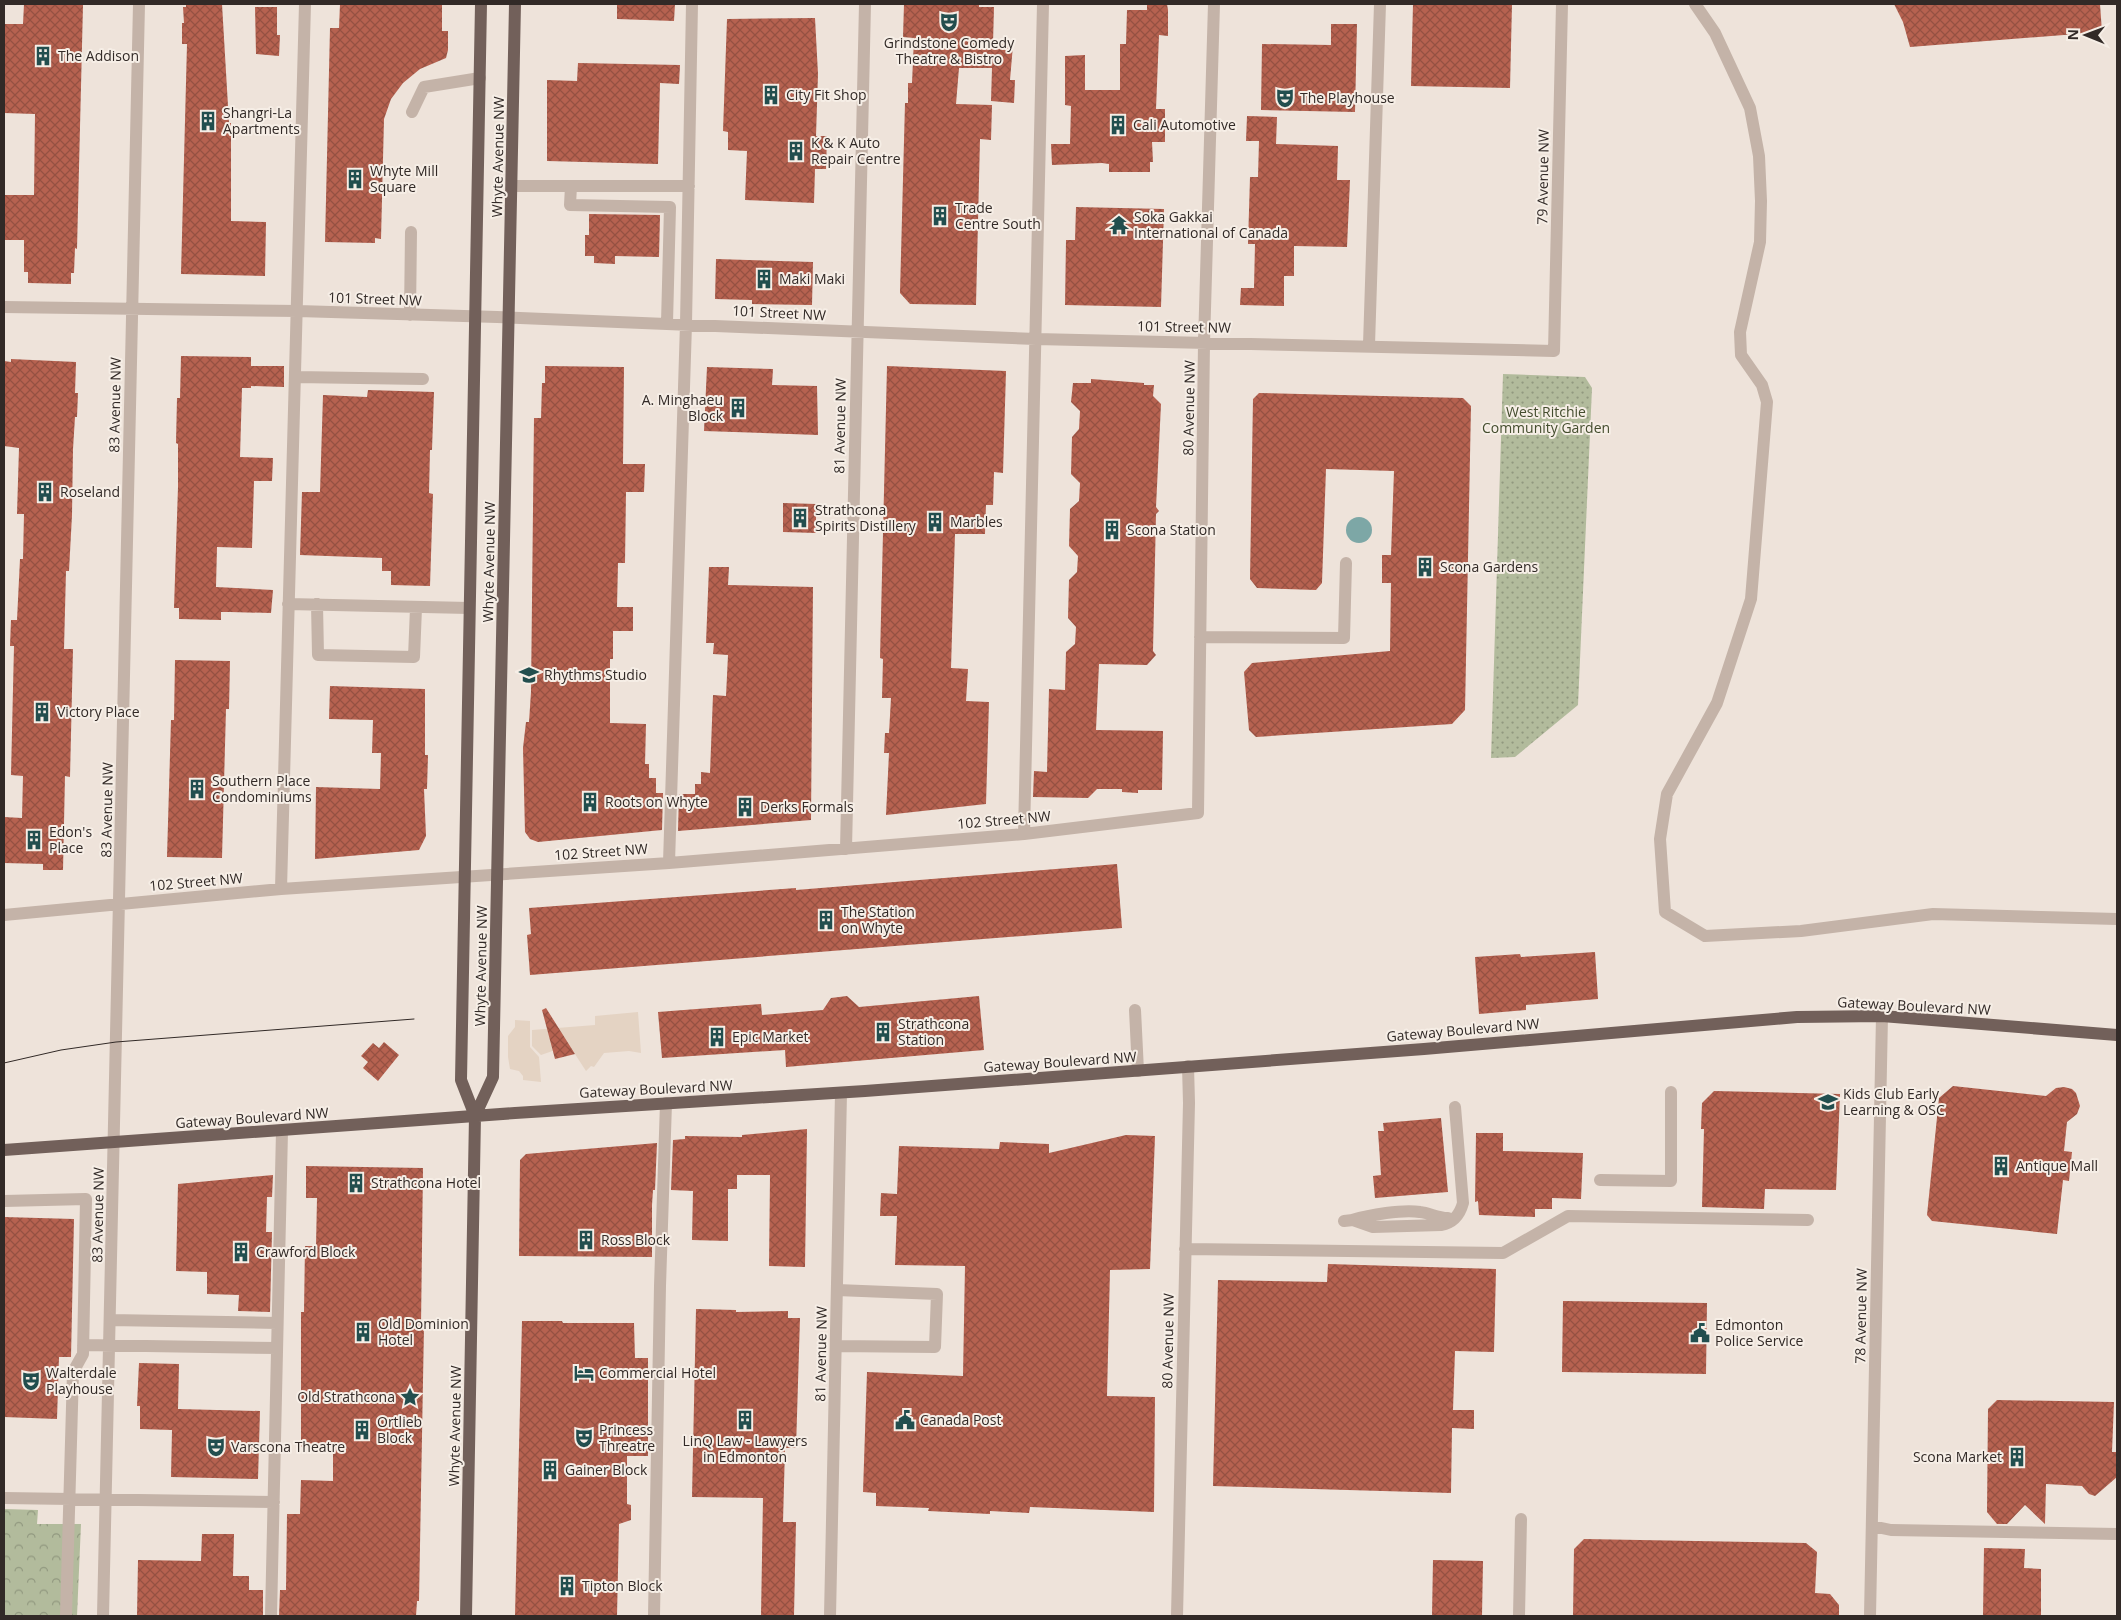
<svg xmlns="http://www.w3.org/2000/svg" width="2121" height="1620" viewBox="0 0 2121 1620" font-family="'Open Sans',sans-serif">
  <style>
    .forest { fill: url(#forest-crowns) }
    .garden { fill: url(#garden-dots) }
    .plaza { fill: #e4d3c3 }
    .water { fill: #7da7a6 }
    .building { fill: url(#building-cross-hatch) }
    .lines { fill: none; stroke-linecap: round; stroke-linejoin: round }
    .minor { stroke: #c4b3a8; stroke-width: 12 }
    .major { stroke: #72605a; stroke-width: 12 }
    .tram { stroke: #322a27; stroke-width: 1 }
    .labels { text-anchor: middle; stroke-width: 4; stroke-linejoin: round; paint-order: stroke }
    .poi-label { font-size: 14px; fill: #322a27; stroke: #f6eee6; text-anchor: start }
    .street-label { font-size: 14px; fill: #322a27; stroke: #f6eee6 }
    .park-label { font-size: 14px; fill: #444d2e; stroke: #f6eee6 }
  </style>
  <defs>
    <pattern id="forest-crowns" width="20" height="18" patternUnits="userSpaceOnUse" patternTransform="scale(1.25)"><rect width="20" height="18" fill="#b2bb9c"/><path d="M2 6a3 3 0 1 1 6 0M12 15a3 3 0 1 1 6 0" fill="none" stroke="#91987f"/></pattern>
    <pattern id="garden-dots" width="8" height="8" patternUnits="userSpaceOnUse" patternTransform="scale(1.25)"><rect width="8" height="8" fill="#b2bb9c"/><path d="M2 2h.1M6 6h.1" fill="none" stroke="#91987f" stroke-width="1.8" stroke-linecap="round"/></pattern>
    <pattern id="building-cross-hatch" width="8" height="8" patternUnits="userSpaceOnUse" patternTransform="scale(1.25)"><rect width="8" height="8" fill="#b66250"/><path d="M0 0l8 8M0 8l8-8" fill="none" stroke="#955142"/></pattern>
  </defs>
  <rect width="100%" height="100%" fill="#eee3da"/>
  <path class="forest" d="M4,1509L38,1510L37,1524H81L77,1616H4Z"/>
  <path class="garden" d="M1503,374L1585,377L1592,388L1578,705L1515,757L1491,758Z"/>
  <path class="plaza" d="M638,1012L641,1053L629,1051L604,1053L594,1067L591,1066L586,1071L573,1051L566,1055L564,1047L541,1055L532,1046V1030L595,1025V1016Z
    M515,1020L530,1021V1047L539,1057L541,1082L523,1080V1076L519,1071L510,1069L508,1057V1036L515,1027Z"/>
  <path class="water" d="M1346 530a13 13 0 1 1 26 0a13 13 0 1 1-26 0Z"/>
  <path class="building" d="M24,4L83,5L77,249L75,248L74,273H71V284L28,283V272H24V240H4V195H34L35,114L4,113L5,24H23Z
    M186,4H222L229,123H231V221L266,222L265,276L181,274L187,44H182V23H184L183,7H186Z
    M340,4H442V31H448V50L446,58L420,69L403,83L391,99L384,119L381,239L375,238V243L325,242L330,28H339Z
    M617,4H675L674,21L617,19Z
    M904,4H979V7H994L993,43L1013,45L1010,80H1015L1014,103L991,101L992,68H959L956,104L992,105L991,140L980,139L976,305L910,304L900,293L905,103H908V83H912L914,38L903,37Z
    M1147,4H1167L1168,10V36L1159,35L1156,109H1165V142H1152L1153,162H1150V172H1109V164L1102,163L1052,165L1051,144H1070L1071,106L1065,105V56L1085,55V90H1120V44H1126L1127,10H1147Z
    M1413,4H1512L1510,88L1411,86Z
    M1894,4H2100L2102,32L1910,47L1903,22Z
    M255,7H277V35H280L279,56L256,54Z
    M815,18L818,74L816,136H827L826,169H815L814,203L745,200L747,151L728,150V132L723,131L727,19Z
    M1331,24H1357L1355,112L1261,110L1262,44L1331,45Z
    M578,63L680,65L679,84L660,83L658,164L547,161V80L577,81Z
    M1247,116L1277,117L1276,144L1338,146L1337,180H1350L1347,247L1294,246V276H1284V306L1240,305L1241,288H1254L1255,244H1248L1250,177H1258L1259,141H1246Z
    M1076,207L1164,209L1161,307L1065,305L1066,240H1075Z
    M589,214L660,215L659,257L615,256V264L594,263V256H585V235H589Z
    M716,259L813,262L812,305L752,304V300L715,299Z
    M181,356L251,357V366H284V387L251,386V388H242L240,457L273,458L272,481H254L252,548L217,547L216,587L273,590L271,613L230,612H221V620L179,619V608H174L178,487V444L176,443L177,398H180Z
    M11,359L76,362L75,393H78L77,417H75L73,449L72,515L69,571H66L64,649H73L70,777L65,776L63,870H43V864L4,863V817L22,818L23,776L11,775L14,646H10L11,620H17L20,559H23L24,514H17L19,448L4,446V361L11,362Z
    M545,366L624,367L623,464H645L644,492H626L625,563H618L617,607H633V631H613V659H610V723L646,724L645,764H649V778H656V793H663L662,830L538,842L530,839L525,832L523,748L526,722H529L531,692L534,418H541L542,383H545Z
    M887,366L1006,371L1003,473L994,472L993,505H986L985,534H955L951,668L968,669L966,701L989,702L986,804L886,815L889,753H884L885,733H889L891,698H882L883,659L880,658Z
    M707,367L773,369L772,385L817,386L818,435L704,431Z
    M1091,379L1144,383V385H1154L1153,396L1161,404L1156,507L1159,511L1156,514L1153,651L1156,655L1147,665L1099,664L1096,730L1163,731L1162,790H1138V793L1122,792V789H1097L1088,798L1033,797L1034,771L1047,772L1049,689L1065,690L1066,652L1075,644L1076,627L1068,618L1069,580L1077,572L1078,556L1069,546L1070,509L1079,501L1080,483L1071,474L1072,437L1079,429L1080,411L1071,402L1073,383H1091Z
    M368,390L434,392L432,450H430L429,493L433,494L430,586L391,585V571H382V558L300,555L302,492H320L323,395L367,397Z
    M1259,393L1463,398L1471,406L1465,710L1452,724L1256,737L1249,730L1244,672L1252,663L1390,651L1391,583H1382V555H1391L1394,471L1326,469L1322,583L1316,590L1257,588L1250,579L1253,399Z
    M783,503L816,504V533L783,532Z
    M709,567H729L728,585L813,587L811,820L678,831L679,794H695V784H701V772L710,773L713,695L726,696L728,655L713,654L714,643H706Z
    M175,660L230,661L229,709H226L222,858L167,857L171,720H174Z
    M330,686L425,689V755H428L427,789H424L426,836L419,850L315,859L316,787L380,789L381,753H372L373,720L329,719Z
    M1117,864L1122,928L530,975L527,935L531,934L529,908L796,888V890Z
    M1595,952L1598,999L1526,1005V1010L1479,1014L1475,957L1520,954L1521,957Z
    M847,996L859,1007L979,996L984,1050L786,1067L785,1050L662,1058L658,1012L761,1004L762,1015L823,1010L831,998Z
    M546,1008L575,1054L555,1059L542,1010Z
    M384,1042L399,1055L378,1081L363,1068L368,1062L361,1056L373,1043L379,1048Z
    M1953,1086L2046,1096L2056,1088L2064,1087L2072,1089L2076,1093L2080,1106L2077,1114L2067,1122L2064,1151L2072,1152L2069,1181L2063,1180L2057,1234L1932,1221L1927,1215L1939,1098Z
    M1714,1091L1840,1094L1836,1190L1765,1189L1764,1209L1702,1207L1704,1129H1701L1702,1103Z
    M1441,1118L1448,1192L1375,1198L1373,1176L1381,1175L1378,1131H1384L1383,1123Z
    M807,1129L805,1267L769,1266L770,1175H737V1189H728V1241L692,1240L693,1191L671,1190L673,1140L685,1139V1136L742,1137V1135Z
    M1476,1133H1503V1151L1583,1153L1581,1199L1552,1198V1209H1535V1217L1479,1215L1478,1201L1475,1202Z
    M1126,1135L1155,1136L1150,1269L1110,1270L1107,1396L1155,1397L1154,1512L1030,1507L1029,1513L990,1511V1514L928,1511L929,1508L876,1506V1493L863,1492L867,1372L963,1376L965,1266L895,1265L897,1216H880L881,1193L897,1194L899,1146L999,1149L1000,1142L1049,1144V1153Z
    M657,1143L655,1190H653L652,1205V1257L519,1256L520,1160L526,1154Z
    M306,1166L423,1168L421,1326H424L419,1601H417L416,1616H279L280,1590H286L287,1514H300L301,1480L333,1481V1448L301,1447V1312H304L305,1246H316L317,1198H306Z
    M273,1175L272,1197H267L266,1232H272L270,1312L238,1311L239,1295L207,1294V1272L176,1271L178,1184Z
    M4,1217L74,1219L71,1357H59L57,1419L4,1417Z
    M1328,1264L1496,1269L1494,1352L1455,1351L1453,1410H1474V1429L1452,1428L1451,1493L1213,1486L1218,1280L1327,1282Z
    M1563,1301L1707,1303L1706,1374L1562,1372Z
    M696,1309L736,1310V1312L788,1311V1318H800L796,1448H785L783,1522H796L794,1616H761L763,1498L692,1497Z
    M522,1321H562L563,1323H634L635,1358H648V1456H627V1504L631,1505V1520L619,1524L617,1616H515Z
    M139,1363L179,1364L178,1409L260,1411L258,1479L171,1477L172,1430L140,1429V1406H137Z
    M1997,1400L2114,1402L2112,1452H2117V1477L2095,1496L2089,1494L2082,1486L2046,1484L2045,1524L2025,1505L2007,1524H1997L1987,1512L1988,1409Z
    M202,1534H234L233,1576H249V1590H263V1616H137L138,1560L201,1561Z
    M1584,1539L1806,1543L1817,1552L1815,1593L1830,1594L1839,1605V1616H1573L1574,1549Z
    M1984,1548L2025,1549L2024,1568L2041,1569V1616H1983Z
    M1433,1560L1483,1561L1482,1616H1432Z"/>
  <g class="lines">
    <path class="minor" d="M1695,4L1715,33L1750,108L1759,156L1761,201L1760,242L1740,332L1741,355L1762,385L1767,402L1751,599L1717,703L1667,794L1660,839L1665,912L1705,936L1801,931L1933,914L2117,919
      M412,112L424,87L480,78
      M512,186H689
      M571,186L570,205L670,207L667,323
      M4,307L298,311L497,317L1036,339L1554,351L1562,4
      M410,315L411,232
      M1369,345L1380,4
      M296,377L423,379
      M288,604L469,608
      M317,604L318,655L414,657L416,608
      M1200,637L1344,638L1346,563
      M1024,834L1043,4
      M846,849L865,4
      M669,863L686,324L692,4
      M281,889L305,4
      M4,915L281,889L669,863L1024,834L1198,813L1204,343L1214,4
      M1135,1010L1138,1071
      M1600,1180L1671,1181V1092
      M4,1201L86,1199L83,1354L73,1372L66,1616
      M1352,1220C1369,1215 1403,1209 1420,1212C1430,1213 1437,1218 1448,1218
      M1344,1221L1353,1220L1373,1227L1441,1225C1453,1223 1460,1214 1463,1203L1455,1107
      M1185,1249L1503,1253L1568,1216L1808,1220
      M110,1320L277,1323
      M83,1345L277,1348
      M836,1346L935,1347L937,1294L837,1290
      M4,1498L274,1502
      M1872,1526L1891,1530L2117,1534
      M103,1616L139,4
      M271,1616L282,1131
      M654,1616L660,1286L666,1103
      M830,1616L841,1093
      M1177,1616L1189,1103L1188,1066
      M1519,1616L1521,1519
      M1870,1616L1882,1016"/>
    <path class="major" d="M475,1116L493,1077L515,4
      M4,1150L515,1113L865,1091L1424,1049L1797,1017L1882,1016L2117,1035
      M466,1616L475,1116L461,1080L481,4"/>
    <path class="tram" d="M4,1063L61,1050L116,1042L414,1019"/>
  </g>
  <defs>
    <symbol id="theatre-bare" viewBox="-9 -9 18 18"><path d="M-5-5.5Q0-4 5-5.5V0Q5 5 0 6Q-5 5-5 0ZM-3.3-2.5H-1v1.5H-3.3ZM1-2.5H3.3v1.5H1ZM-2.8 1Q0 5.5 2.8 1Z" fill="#224e4e" stroke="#f6eee6" stroke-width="2.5" paint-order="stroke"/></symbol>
    <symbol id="building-bare" viewBox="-9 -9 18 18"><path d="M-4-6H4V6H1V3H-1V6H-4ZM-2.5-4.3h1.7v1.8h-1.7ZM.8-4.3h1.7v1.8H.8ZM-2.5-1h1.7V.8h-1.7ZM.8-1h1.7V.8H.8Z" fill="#224e4e" stroke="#f6eee6" stroke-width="2.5" paint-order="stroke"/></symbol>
    <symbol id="temple-bare" viewBox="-9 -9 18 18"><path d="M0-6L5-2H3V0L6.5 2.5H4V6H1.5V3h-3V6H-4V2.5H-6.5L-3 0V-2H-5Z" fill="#224e4e" stroke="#f6eee6" stroke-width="2.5" paint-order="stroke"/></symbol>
    <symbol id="school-bare" viewBox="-9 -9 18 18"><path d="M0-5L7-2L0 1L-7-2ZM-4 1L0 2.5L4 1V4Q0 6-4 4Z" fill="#224e4e" stroke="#f6eee6" stroke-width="2.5" paint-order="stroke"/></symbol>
    <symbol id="civic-bare" viewBox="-9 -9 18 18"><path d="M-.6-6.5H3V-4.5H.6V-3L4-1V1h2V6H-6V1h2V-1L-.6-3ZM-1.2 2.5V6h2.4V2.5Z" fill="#224e4e" stroke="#f6eee6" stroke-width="2.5" paint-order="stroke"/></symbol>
    <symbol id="hotel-bare" viewBox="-9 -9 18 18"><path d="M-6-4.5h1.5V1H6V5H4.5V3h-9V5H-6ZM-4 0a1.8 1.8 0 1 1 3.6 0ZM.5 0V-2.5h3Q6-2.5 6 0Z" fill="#224e4e" stroke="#f6eee6" stroke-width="2.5" paint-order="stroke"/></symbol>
    <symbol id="sight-bare" viewBox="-9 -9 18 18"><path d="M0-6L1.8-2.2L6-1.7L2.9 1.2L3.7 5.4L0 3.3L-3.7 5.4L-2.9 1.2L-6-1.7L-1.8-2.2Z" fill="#224e4e" stroke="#f6eee6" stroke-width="2.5" paint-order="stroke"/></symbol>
  </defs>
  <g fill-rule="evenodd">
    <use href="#theatre-bare" x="935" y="8" width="28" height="28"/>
    <use href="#building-bare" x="29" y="42" width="28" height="28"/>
    <use href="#building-bare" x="757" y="81" width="28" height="28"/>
    <use href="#theatre-bare" x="1271" y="84" width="28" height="28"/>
    <use href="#building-bare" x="194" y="107" width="28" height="28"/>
    <use href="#building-bare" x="1104" y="111" width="28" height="28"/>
    <use href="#building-bare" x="782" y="137" width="28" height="28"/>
    <use href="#building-bare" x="341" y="165" width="28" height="28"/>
    <use href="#building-bare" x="926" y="202" width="28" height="28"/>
    <use href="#temple-bare" x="1105" y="211" width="28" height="28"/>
    <use href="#building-bare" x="750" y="265" width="28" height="28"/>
    <use href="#building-bare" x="724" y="394" width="28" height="28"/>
    <use href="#building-bare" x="31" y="478" width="28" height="28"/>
    <use href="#building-bare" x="786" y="504" width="28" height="28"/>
    <use href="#building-bare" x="921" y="508" width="28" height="28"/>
    <use href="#building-bare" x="1098" y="516" width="28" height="28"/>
    <use href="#building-bare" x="1411" y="553" width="28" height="28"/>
    <use href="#school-bare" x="515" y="661" width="28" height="28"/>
    <use href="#building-bare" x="28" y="698" width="28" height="28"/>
    <use href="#building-bare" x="183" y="775" width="28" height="28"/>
    <use href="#building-bare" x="576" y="788" width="28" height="28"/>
    <use href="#building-bare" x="731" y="793" width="28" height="28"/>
    <use href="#building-bare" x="20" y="826" width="28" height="28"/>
    <use href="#building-bare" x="812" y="906" width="28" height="28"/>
    <use href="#building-bare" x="869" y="1018" width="28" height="28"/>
    <use href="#building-bare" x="703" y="1023" width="28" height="28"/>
    <use href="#school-bare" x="1814" y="1088" width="28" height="28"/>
    <use href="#building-bare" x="1987" y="1152" width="28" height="28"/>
    <use href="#building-bare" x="342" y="1169" width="28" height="28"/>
    <use href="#building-bare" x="572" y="1226" width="28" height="28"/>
    <use href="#building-bare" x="227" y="1238" width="28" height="28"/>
    <use href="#building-bare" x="349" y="1318" width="28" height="28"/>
    <use href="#civic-bare" x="1686" y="1319" width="28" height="28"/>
    <use href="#hotel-bare" x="570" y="1359" width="28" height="28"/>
    <use href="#theatre-bare" x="17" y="1367" width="28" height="28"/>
    <use href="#sight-bare" x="396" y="1383" width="28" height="28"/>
    <use href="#building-bare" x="731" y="1406" width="28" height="28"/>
    <use href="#civic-bare" x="891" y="1406" width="28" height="28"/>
    <use href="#building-bare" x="348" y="1416" width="28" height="28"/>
    <use href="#theatre-bare" x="570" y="1424" width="28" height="28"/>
    <use href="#theatre-bare" x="202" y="1433" width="28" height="28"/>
    <use href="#building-bare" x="2003" y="1443" width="28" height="28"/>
    <use href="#building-bare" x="536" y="1456" width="28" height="28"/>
    <use href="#building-bare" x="553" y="1572" width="28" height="28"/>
  </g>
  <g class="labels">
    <g class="poi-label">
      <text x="949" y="48" text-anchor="middle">Grindstone Comedy<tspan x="949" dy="16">Theatre &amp; Bistro</tspan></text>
      <text x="58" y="61">The Addison</text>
      <text x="786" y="100">City Fit Shop</text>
      <text x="1300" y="103">The Playhouse</text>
      <text x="223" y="118">Shangri-La<tspan x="223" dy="16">Apartments</tspan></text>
      <text x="1133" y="130">Cali Automotive</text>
      <text x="811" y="148">K &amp; K Auto<tspan x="811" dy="16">Repair Centre</tspan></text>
      <text x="370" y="176">Whyte Mill<tspan x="370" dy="16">Square</tspan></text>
      <text x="955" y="213">Trade<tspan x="955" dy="16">Centre South</tspan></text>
      <text x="1134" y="222">Soka Gakkai<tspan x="1134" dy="16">International of Canada</tspan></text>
      <text x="779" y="284">Maki Maki</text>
      <text x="723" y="405" text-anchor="end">A. Minghaeu<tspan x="723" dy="16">Block</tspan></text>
      <text x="60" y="497">Roseland</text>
      <text x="815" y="515">Strathcona<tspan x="815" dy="16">Spirits Distillery</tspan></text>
      <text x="950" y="527">Marbles</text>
      <text x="1127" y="535">Scona Station</text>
      <text x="1440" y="572">Scona Gardens</text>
      <text x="544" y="680">Rhythms Studio</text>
      <text x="57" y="717">Victory Place</text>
      <text x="212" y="786">Southern Place<tspan x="212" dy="16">Condominiums</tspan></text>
      <text x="605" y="807">Roots on Whyte</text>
      <text x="760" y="812">Derks Formals</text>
      <text x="49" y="837">Edon's<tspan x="49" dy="16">Place</tspan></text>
      <text x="841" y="917">The Station<tspan x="841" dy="16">on Whyte</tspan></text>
      <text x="898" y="1029">Strathcona<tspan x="898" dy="16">Station</tspan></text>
      <text x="732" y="1042">Epic Market</text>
      <text x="1843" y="1099">Kids Club Early<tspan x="1843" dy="16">Learning &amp; OSC</tspan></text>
      <text x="2016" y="1171">Antique Mall</text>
      <text x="371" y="1188">Strathcona Hotel</text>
      <text x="601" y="1245">Ross Block</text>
      <text x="256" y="1257">Crawford Block</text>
      <text x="378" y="1329">Old Dominion<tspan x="378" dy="16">Hotel</tspan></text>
      <text x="1715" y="1330">Edmonton<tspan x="1715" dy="16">Police Service</tspan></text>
      <text x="46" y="1378">Walterdale<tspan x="46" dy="16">Playhouse</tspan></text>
      <text x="599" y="1378">Commercial Hotel</text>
      <text x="395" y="1402" text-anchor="end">Old Strathcona</text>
      <text x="920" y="1425">Canada Post</text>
      <text x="377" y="1427">Ortlieb<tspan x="377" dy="16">Block</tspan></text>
      <text x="599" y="1435">Princess<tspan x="599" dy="16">Threatre</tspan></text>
      <text x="745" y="1446" text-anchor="middle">LinQ Law - Lawyers<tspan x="745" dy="16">in Edmonton</tspan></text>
      <text x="231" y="1452">Varscona Theatre</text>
      <text x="2002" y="1462" text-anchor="end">Scona Market</text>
      <text x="565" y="1475">Gainer Block</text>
      <text x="582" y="1591">Tipton Block</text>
    </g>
    <g class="street-label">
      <text transform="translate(498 157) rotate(-89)" y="5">Whyte Avenue NW</text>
      <text transform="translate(1543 177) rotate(-89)" y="5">79 Avenue NW</text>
      <text transform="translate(375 299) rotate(2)" y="5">101 Street NW</text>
      <text transform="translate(779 313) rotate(3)" y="5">101 Street NW</text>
      <text transform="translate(1184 327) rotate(1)" y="5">101 Street NW</text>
      <text transform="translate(115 405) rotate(-89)" y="5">83 Avenue NW</text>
      <text transform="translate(1189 408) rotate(-89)" y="5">80 Avenue NW</text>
      <text transform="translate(840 426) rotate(-89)" y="5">81 Avenue NW</text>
      <text transform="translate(489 562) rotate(-89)" y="5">Whyte Avenue NW</text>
      <text transform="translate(107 810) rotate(-89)" y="5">83 Avenue NW</text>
      <text transform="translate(1004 820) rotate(-5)" y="5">102 Street NW</text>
      <text transform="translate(601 852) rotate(-4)" y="5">102 Street NW</text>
      <text transform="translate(196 882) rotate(-5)" y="5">102 Street NW</text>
      <text transform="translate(481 966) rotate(-89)" y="5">Whyte Avenue NW</text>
      <text transform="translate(1914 1006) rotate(3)" y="5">Gateway Boulevard NW</text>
      <text transform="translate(1463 1030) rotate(-5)" y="5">Gateway Boulevard NW</text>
      <text transform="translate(1060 1062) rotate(-4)" y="5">Gateway Boulevard NW</text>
      <text transform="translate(656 1089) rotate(-3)" y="5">Gateway Boulevard NW</text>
      <text transform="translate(252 1118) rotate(-4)" y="5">Gateway Boulevard NW</text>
      <text transform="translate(98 1215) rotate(-89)" y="5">83 Avenue NW</text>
      <text transform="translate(1861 1316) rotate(-89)" y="5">78 Avenue NW</text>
      <text transform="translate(1168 1341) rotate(-89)" y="5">80 Avenue NW</text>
      <text transform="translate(821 1354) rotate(-89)" y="5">81 Avenue NW</text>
      <text transform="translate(455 1426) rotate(-89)" y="5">Whyte Avenue NW</text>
    </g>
    <g class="park-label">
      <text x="1546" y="417">West Ritchie<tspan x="1546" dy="16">Community Garden</tspan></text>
    </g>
  </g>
  <rect width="2121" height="1620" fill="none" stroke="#322a27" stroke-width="10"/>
  <g transform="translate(2086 35) rotate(271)" stroke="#f6eee6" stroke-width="4" paint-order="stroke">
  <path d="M0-4L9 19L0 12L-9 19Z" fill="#322a27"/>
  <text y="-8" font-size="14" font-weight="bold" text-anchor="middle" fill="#322a27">N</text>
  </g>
</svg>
